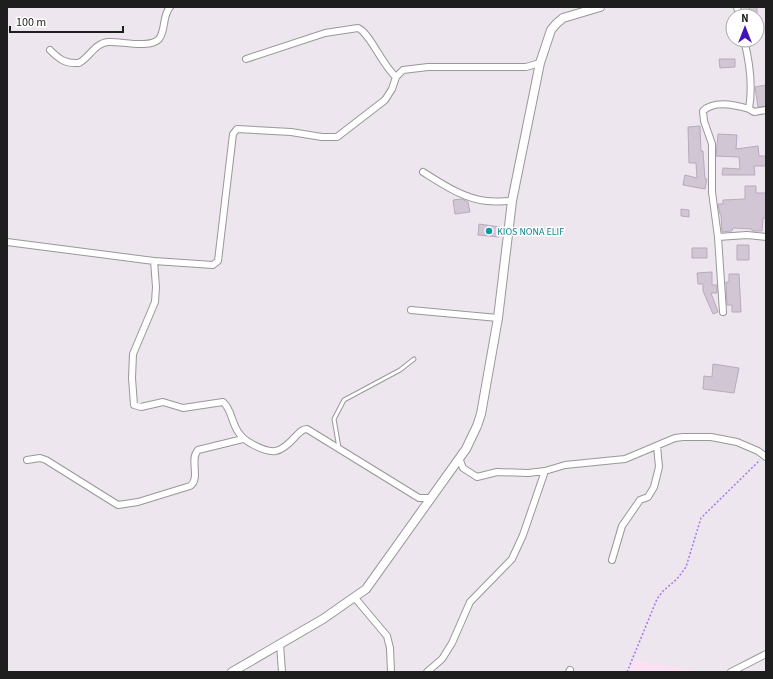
<svg xmlns="http://www.w3.org/2000/svg" width="773" height="679" viewBox="0 0 773 679" font-family="'Source Sans 3',sans-serif">
  <style>
    .education { fill: #fce1f4 }
    .building { fill: #d1c6d4; stroke: #b9a9bf }
    .lines { fill: none; stroke-linecap: round; stroke-linejoin: round }
    .service-casing { stroke: #989898; stroke-width: 5 }
    .minor-casing { stroke: #989898; stroke-width: 8 }
    .tertiary-casing { stroke: #989898; stroke-width: 10 }
    .path { stroke: #a578ed; stroke-width: 1.5; stroke-dasharray: 2 2; stroke-linecap: butt }
    .service { stroke: #fff; stroke-width: 3 }
    .minor { stroke: #fff; stroke-width: 6 }
    .tertiary { stroke: #fff; stroke-width: 8 }
    .culture-dot { fill: #0f9aa8; stroke: #fff; stroke-width: 1.5 }
    .labels { text-anchor: middle; stroke-width: 3; stroke-linejoin: round; paint-order: stroke }
    .culture-label { font-size: 10px; fill: #0d838f; stroke: #fff; text-anchor: start }
  </style>
  <rect width="100%" height="100%" fill="#eee6ee"/>
  <path class="education" d="M634,660L702,672H630Z"/>
  <path class="building" d="M749,7H757V16H749Z
    M719,59H735V67L720,68Z
    M766,85V106L758,107L755,87Z
    M700,126L701,151H703L705,179H707L705,189L683,185L685,175L697,178L696,163H689L688,127Z
    M718,134L737,135L736,149L758,146L759,156H766V166H754L755,175H722L723,168L740,169L739,157L716,156Z
    M745,186H756V193H766V218H763L762,231H752V229L733,228L732,231L722,232L721,215L720,214L718,204H723V200L745,199Z
    M462,199L468,202L470,212L455,214L453,200Z
    M681,209L689,210V217L681,216Z
    M479,224L500,227L499,237L478,235Z
    M737,245H749V260H737Z
    M692,248H707V258H692Z
    M712,272V285H717V293H711L718,312L713,314L703,291V284H698L697,273Z
    M729,274H739L741,312H732V305H727L726,282H729Z
    M713,364L739,368L734,393L703,389L704,376L712,377Z"/>
  <g class="lines">
    <defs>
      <path id="service" d="M339,448L334,419L344,400L400,370L414,359"/>
      <path id="minor" d="M737,7L739,16
        M744,40C750,63 753,85 749,109L754,112L766,110
        M50,50C59,59 65,64 79,63C90,57 95,43 108,42C120,41 150,49 159,39C166,30 162,16 170,7
        M246,59L325,33L358,28C370,33 382,65 396,77
        M749,109C736,105 714,100 703,111L704,121L712,144V192L718,237L747,235L766,237
        M423,172C442,184 464,199 487,201C495,202 504,201 512,201
        M718,237L723,312
        M7,242L154,261
        M411,310L498,318
        M459,458L463,468L477,477L497,472L528,473L545,471L565,465L625,459L675,438L683,437H711L737,442L758,451L766,457
        M27,460L40,458L46,460L118,505L138,502L190,486C201,479 189,459 198,450L243,439
        M431,498H419L307,429C302,429 299,433 295,437C280,454 272,455 252,444C229,432 235,412 223,402L183,408L163,402L141,407L134,405L132,378L133,354L155,302L156,287L154,261L213,265L218,261L233,134L237,129L291,132L322,137H337L385,100L392,89L396,77L403,70L428,67H526L540,63
        M612,560L622,526L640,500L648,497L654,487L659,467L657,446
        M355,598L387,636L390,648L391,672
        M280,644L282,672
        M427,672L442,659L452,643L470,602L512,559L523,535L545,471
        M569,672L570,670
        M731,672L766,654"/>
      <path id="tertiary" d="M232,672L323,619L366,589L466,449L477,426L481,414L498,318L512,201L540,63L551,30L556,24L563,18L600,7"/>
    </defs>
    <use href="#service" class="service-casing"/>
    <use href="#minor" class="minor-casing"/>
    <use href="#tertiary" class="tertiary-casing"/>
    <path class="path" d="M627,672L657,599L663,591L677,579L686,567L701,518L760,460"/>
    <use href="#service" class="service"/>
    <use href="#minor" class="minor"/>
    <use href="#tertiary" class="tertiary"/>
  </g>
  <circle class="culture-dot" cx="489" cy="231" r="4"/>
  <g class="labels">
    <g class="culture-label">
      <text x="497" y="235">KIOS NONA ELIF</text>
    </g>
  </g>
  <rect width="773" height="679" fill="none" stroke="#1e1e1e" stroke-width="16"/>
  <g transform="translate(745 28)"><circle r="19" fill="#ffffff" stroke="#a5a5a5"/>
  <path d="M0-3L7 15L0 10L-7 15Z" fill="#4213ba"/>
  <text y="-6" font-size="11" font-weight="bold" text-anchor="middle" fill="#1e1e1e">N</text>
  </g>
  <path d="M10 26v6h113v-6" fill="none" stroke="#1e1e1e" stroke-width="2"/>
  <text x="16" y="26" font-size="12" fill="#1e1e1e" stroke="#ffffff" stroke-width="3" paint-order="stroke">100 m</text>
</svg>
